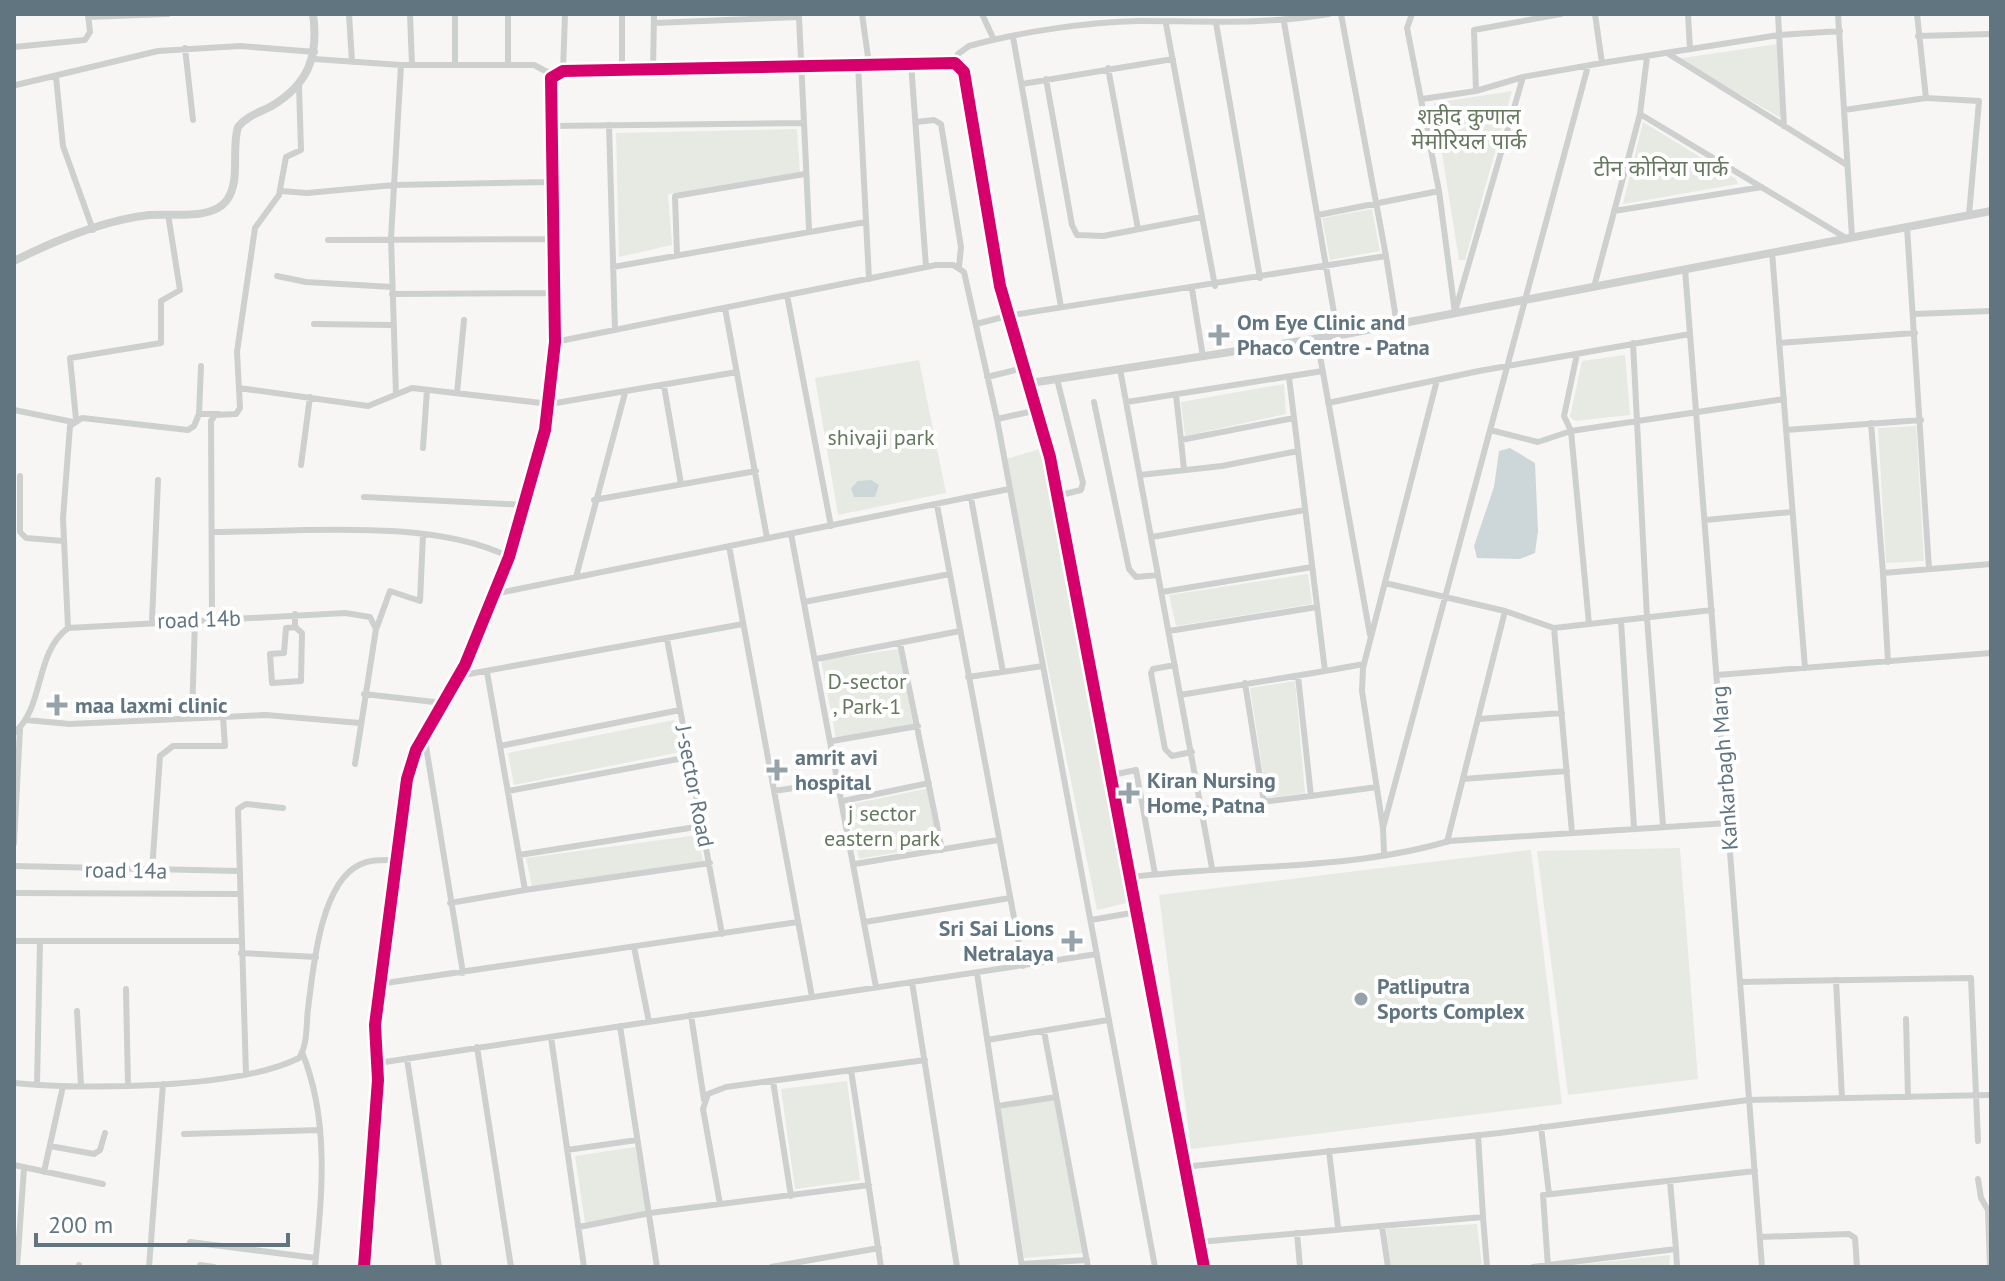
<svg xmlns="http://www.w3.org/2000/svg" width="2005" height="1281" viewBox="0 0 2005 1281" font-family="'PT Sans','Noto Sans Devanagari',sans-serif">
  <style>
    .green { fill: #e6eae3 }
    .water { fill: #cdd6d8 }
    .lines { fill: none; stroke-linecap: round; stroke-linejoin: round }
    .minor { stroke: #ced0d0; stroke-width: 6 }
    .tertiary { stroke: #ced0d0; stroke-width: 8 }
    .cycleway-casing { stroke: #fff; stroke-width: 17 }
    .cycleway { stroke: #d6006c; stroke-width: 12 }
    .poi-dot { fill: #96a2aa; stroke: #fff; stroke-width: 3 }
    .labels { text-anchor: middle; stroke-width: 8; stroke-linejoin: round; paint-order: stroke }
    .park-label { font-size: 22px; fill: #667960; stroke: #fff }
    .poi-label { font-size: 22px; font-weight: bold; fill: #617581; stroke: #fff; text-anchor: start }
    .street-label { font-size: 22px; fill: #617581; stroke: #fff }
  </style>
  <rect width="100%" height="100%" fill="#f7f6f5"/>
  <path class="green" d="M1778,44L1781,118L1682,61V58Z
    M1512,91L1465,260H1459L1434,103Z
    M1643,122L1736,179L1738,184L1623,204Z
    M797,129L800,172L668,194L672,245L619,257L616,133Z
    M1372,209L1380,251L1330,260L1322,218Z
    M1625,355L1630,415L1575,421L1570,417L1582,361Z
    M919,360L946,493L838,515L815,378Z
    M1284,384L1286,414L1185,436L1181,402Z
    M1916,426L1924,561L1886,563L1878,428Z
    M1050,446L1131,902L1097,910L1006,459Z
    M1308,574L1312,604L1176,626L1169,595Z
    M899,649L913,724L836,738L821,660Z
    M1295,681L1305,793L1267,798L1250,688Z
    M674,720L680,752L514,785L508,753Z
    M930,788L940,845L859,859L847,805Z
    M698,835L703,861L532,887L526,858Z
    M1680,848L1698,1079L1568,1095L1537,851Z
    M1531,850L1562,1104L1191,1149L1159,895Z
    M847,1081L860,1180L795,1189L781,1089Z
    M1054,1099L1084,1253L1024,1258L1000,1109Z
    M635,1147L647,1215L585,1223L575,1156Z
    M1477,1224L1482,1267H1391L1386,1229Z
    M1670,1255L1669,1267H1556Z"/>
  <path class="water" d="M1510,448L1535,463L1538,531L1535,553L1520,559L1477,558L1474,546L1494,487L1499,451Z
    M871,480L879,485L875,497H854L851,488L858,481Z"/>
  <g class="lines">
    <path class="minor" d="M349,14L352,62
      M410,14L412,65
      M455,14V65
      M622,14V71
      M862,14L869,64
      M982,14L994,40
      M1412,14L1407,28L1439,191L1455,313
      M1595,14L1602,63
      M1688,14L1690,49
      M1778,14L1784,126
      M1838,14L1852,237
      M88,17L168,14
      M1284,22L1338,336
      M654,23L799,17L809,229
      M1216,23L1260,278
      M1166,24L1215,286
      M1918,36L1991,34
      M1013,37L1061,307
      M14,47L85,40L90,32L88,14
      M185,48L193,120
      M1667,53L1847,165
      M1647,57L1640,114L1846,238
      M314,59L401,65H534L553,75
      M911,63L926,267
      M955,63L958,54L969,46C1019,32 1087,22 1139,21C1203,21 1266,25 1329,14
      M508,65V14
      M858,65L869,279
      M1108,68L1138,229
      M563,71L565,14
      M653,71L654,14
      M56,77L63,146L93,230
      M1046,79L1072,225L1077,235L1103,236L1202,217
      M1022,84L1173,59
      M16,85L158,51L240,46L315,52
      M1476,91L1474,30L1561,14
      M1926,98L1979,101L1969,215
      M1422,99L1476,91L1523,77L1602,63L1779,35L1840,31
      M1844,110L1926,98L1917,14
      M916,122L934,120L941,124L961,247L959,267
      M609,125L615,330
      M551,126L803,123
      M281,191L307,193L394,185L552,182
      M1614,211L1762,187
      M1318,215L1439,191
      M1907,227L1929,569
      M328,240L553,239
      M1772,252L1805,668
      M677,254L675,196L805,174
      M1386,256L1397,325
      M613,267L866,222
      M1685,269L1762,1267
      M277,276L306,282L392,287
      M1594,287L1640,114
      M1192,289L1203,357
      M392,294L554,293
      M787,295L831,526
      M725,308L767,538
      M1456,308L1523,77
      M1914,314L1991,311
      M314,324L392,325
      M976,324L1007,316L1386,256L1341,14
      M1317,339L1370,635
      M555,342L936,265H953L964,272L997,419L1155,1267
      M1633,343L1647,618L1663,825
      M1779,343L1915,333
      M1120,369L1212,868
      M987,377L1024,368
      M1289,377L1325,671L1364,664
      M1057,379L1083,483L1081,490L1057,496
      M664,386L681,484
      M239,388L368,406L412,388L550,404L737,372
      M457,393L464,320
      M396,394L391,238L401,65
      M1176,395L1181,440L1294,418
      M1094,402L1129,569L1136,577L1158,575
      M1127,402L1323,371
      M1328,403L1479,371L1690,334
      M14,410L73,422
      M199,414L201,366
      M76,419L70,358L161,343V301L180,290L168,214
      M997,419L1038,410
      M1871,423L1883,573
      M1490,430L1538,442L1571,431L1564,416L1577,354
      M1786,430L1921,420
      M1181,440L1184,470
      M423,448L427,390
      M301,465L310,397
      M1140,475L1222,466L1298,451
      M20,476V532L26,538L63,541
      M364,497L526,505
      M971,498L1003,672
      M594,500L756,471
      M937,505L1023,966
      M1705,520L1792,512
      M214,532C300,532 432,518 509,557
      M791,534L876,987
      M1152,537L1305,510
      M729,546L812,997
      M576,577L625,393
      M1385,583L1505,611L1554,628
      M1162,592L1312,567
      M494,594L1009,489
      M804,602L950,574
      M295,614V627L302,633L301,681L272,683L270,654L284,653L286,628L295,627
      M212,618L211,421L215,415L236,414L240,408L237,352L255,228L279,195L286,157L301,150L299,86
      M152,621L158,480
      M1621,621L1634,828
      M1589,624L1571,431L1784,399
      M377,627L390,591L420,601L423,535
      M68,628L63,518L70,426L82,418L188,430L194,426L199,414H219
      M1169,631L1317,607
      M667,639L722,934
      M900,643L942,850
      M816,659L960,631
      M1888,662L1883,573L1991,564
      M1175,665L1153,669L1151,673L1165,749L1172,756L1192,752
      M1717,675L1991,653
      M458,676L743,624
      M968,677L1043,666
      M1245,683L1264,802
      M364,694L443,703
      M1180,695L1325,671
      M192,718L195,619
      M1479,719L1562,713
      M26,720L70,724L266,715L360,723
      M14,733C45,707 34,653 68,628L345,613L370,617L376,629L355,764
      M424,734L463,973
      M832,741L918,726
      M500,746L680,710
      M1112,775L1136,770L1155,874
      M1463,779L1567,771
      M508,791L689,757
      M774,791L840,781
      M1311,796L1377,787
      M843,801L929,783
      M1203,809L1311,796L1298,676
      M1383,828L1588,66
      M1572,833L1554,628L1712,610
      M1447,842L1505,611
      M14,843L20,729
      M1384,853L1383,828L1362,691L1363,668L1437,380
      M519,855L702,826
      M855,864L998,840
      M14,866L239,871
      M152,871L160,756L173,746H225L223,717
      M1131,877C1236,864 1348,871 1449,841L1728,823
      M525,890L710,863
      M17,893L239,894
      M450,903L525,890L487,672
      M1091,920L1137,912
      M865,922L1010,898
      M14,941H240
      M634,947L649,1022
      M241,953L316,957
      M977,973L1022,1267
      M1836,980L1842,1098
      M912,982L957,1267
      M1740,982L1971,978L1978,1141
      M379,984L798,922
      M126,989L128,1086
      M77,1011L81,1086
      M691,1015L704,1100
      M1906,1019L1908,1097
      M620,1026L657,1267
      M1044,1031L1088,1267
      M551,1037L584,1267
      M987,1040L1108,1020
      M477,1047L511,1267
      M302,1052C330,1121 322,1195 315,1267
      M407,1059L439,1267
      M378,1063L1097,954
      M851,1070L881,1267
      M246,1074L238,809L246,804L283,808
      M773,1081L791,1196
      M14,1083C83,1090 238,1089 299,1058C308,1044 306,1025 308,1009C313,970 320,884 359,865C370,859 383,860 396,860
      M37,1085L40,942
      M998,1106L1056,1097
      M1541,1127L1549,1194
      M184,1134L320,1130
      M1478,1135L1483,1217
      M50,1146L94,1154L100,1150L105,1133
      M567,1150L637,1140
      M1329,1151L1338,1227
      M14,1165L103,1184
      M1184,1167L1499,1133L1748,1100L1991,1095
      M44,1172L63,1086
      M1978,1179L1981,1198L1988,1210L1990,1267
      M1670,1181L1676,1249
      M720,1204L703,1109L708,1094L726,1087L925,1060
      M1382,1226L1388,1267
      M579,1227L650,1213L869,1185
      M1297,1233L1300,1267
      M1760,1237L1849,1234L1855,1238L1857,1267
      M190,1242L316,1258
      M1199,1242L1483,1217L1487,1267
      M1022,1264L1087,1260
      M200,1265L214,1267
      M17,1267L24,1168
      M79,1267V1265
      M149,1267L163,1084
      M364,1267L378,1080L375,1025L407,779L416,750L465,665L509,557L545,430L555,342L551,78L563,71L955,63L964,72L1000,286L1050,457L1204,1267
      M771,1267L879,1248
      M1533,1267L1676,1249L1677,1267
      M1548,1267L1543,1195L1755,1171"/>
    <path class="tertiary" d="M14,261C54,241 104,220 149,215C171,213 212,221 227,200C241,180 231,149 238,127C247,116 258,113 270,107C308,85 319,57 313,14
      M1031,383L1346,334L1991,211"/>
    <defs>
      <path id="cycleway" d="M364,1267L378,1080L375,1025L407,779L416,750L465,665L509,557L545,430L555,342L551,78L563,71L955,63L964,72L1000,286L1050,457L1204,1267"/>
    </defs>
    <use href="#cycleway" class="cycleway-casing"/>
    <use href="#cycleway" class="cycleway"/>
  </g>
  <g class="poi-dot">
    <path d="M1215 323h8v8h8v8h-8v8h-8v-8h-8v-8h8z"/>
    <path d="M53 693h8v8h8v8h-8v8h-8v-8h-8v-8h8z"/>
    <path d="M773 758h8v8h8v8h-8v8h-8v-8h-8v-8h8z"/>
    <path d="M1125 781h8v8h8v8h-8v8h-8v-8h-8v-8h8z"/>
    <path d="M1068 929h8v8h8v8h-8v8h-8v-8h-8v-8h8z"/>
    <circle cx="1361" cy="999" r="8"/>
  </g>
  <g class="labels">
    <g class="park-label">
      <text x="1469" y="124">शहीद कुणाल<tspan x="1469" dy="25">मेमोरियल पार्क</tspan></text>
      <text x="1661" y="176">टीन कोनिया पार्क</text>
      <text x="881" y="445">shivaji park</text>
      <text x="867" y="689">D-sector<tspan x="867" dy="25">, Park-1</tspan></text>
      <text x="882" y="821">j sector<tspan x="882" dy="25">eastern park</tspan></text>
    </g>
    <g class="poi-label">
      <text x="1237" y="330">Om Eye Clinic and<tspan x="1237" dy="25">Phaco Centre - Patna</tspan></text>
      <text x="75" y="713">maa laxmi clinic</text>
      <text x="795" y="765">amrit avi<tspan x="795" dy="25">hospital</tspan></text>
      <text x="1147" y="788">Kiran Nursing<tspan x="1147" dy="25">Home, Patna</tspan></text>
      <text x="1054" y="936" text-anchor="end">Sri Sai Lions<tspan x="1054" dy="25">Netralaya</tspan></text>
      <text x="1377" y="994">Patliputra<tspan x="1377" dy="25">Sports Complex</tspan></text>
    </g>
    <g class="street-label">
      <text transform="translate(199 619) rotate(-2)" y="8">road 14b</text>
      <text transform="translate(1724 768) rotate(-94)" y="8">Kankarbagh Marg</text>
      <text transform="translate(695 786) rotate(79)" y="8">J-sector Road</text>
      <text transform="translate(126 870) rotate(1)" y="8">road 14a</text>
    </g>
  </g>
  <rect width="2005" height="1281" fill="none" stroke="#617581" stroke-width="32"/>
  <path d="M36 1233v12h252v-12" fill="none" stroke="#617581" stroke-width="4"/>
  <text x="48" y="1233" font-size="24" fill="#617581" stroke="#ffffff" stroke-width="6" paint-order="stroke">200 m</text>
</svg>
